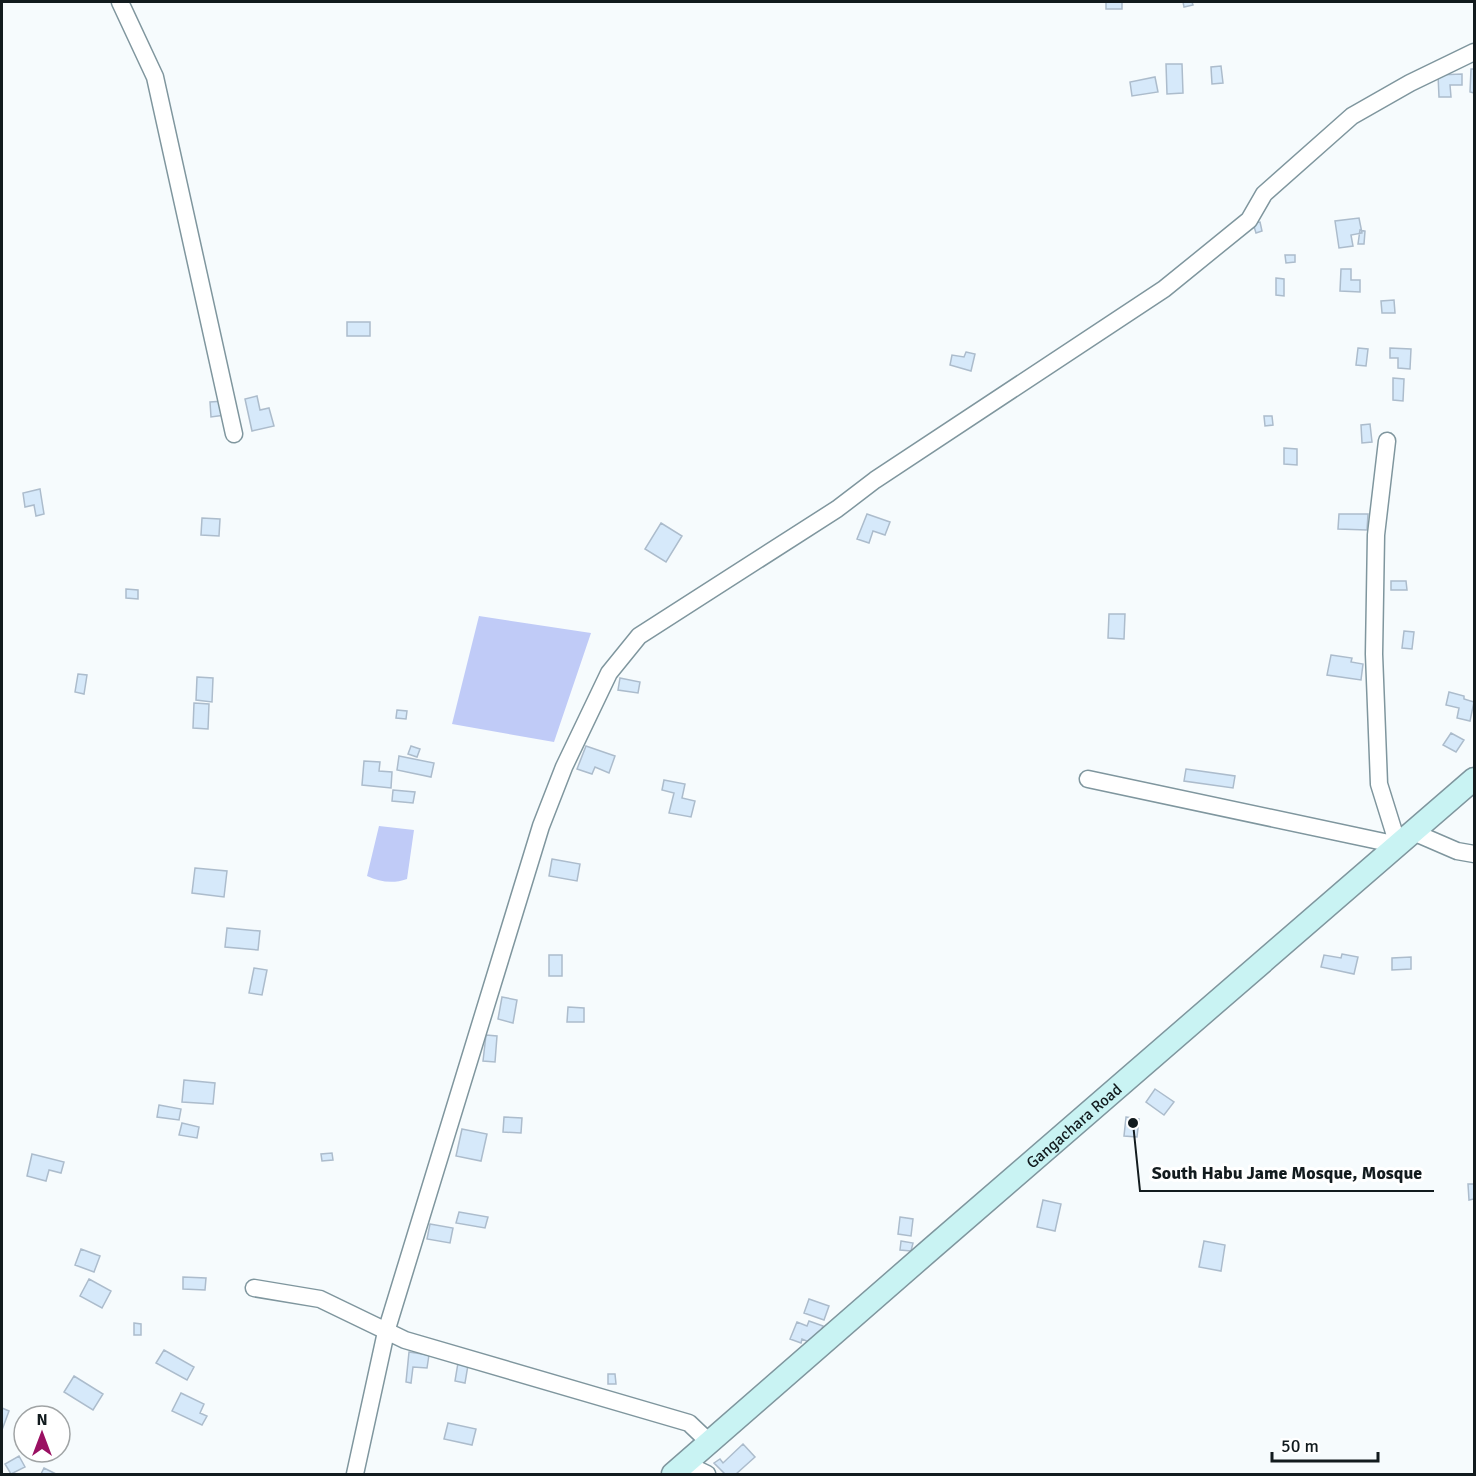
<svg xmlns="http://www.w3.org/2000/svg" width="1476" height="1476" viewBox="0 0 1476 1476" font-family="Signika,sans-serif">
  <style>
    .water { fill: #c0cbf7 }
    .building { fill: #d6e9fa; stroke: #acbccc; stroke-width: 1.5 }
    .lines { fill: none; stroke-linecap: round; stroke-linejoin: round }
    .minor-casing { stroke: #7f969e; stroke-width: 19 }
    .secondary-casing { stroke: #7f969e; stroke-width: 25 }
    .minor { stroke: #fff; stroke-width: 16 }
    .secondary { stroke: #c9f3f3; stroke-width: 22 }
    .labels { text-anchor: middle; stroke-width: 6; stroke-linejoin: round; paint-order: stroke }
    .street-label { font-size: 16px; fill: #121b1e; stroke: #fff }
    .leader { fill: none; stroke: #121b1e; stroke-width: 2 }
    .callout-dot { fill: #121b1e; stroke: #fff; stroke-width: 2 }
    .callout-label { font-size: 18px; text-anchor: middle; font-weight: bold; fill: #121b1e; stroke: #fff; stroke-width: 6; stroke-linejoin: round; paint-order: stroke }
  </style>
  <rect width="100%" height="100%" fill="#f6fbfd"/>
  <path class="water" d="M479,616L591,633L554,742L452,724Z
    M379,826L414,830L407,879C393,884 380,882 367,876Z"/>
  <path class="building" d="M1106,2H1122V9H1106Z
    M1183,2H1192L1193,5L1184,7Z
    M1166,64H1182L1183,93L1167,94Z
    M1221,66L1223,83L1212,84L1211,67Z
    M1471,69H1474V93L1470,92Z
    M1462,74V85H1450L1451,97H1439L1438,75Z
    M1155,77L1158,92L1132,96L1130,82Z
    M1359,218L1362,233L1351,235L1353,246L1339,248L1335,221Z
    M1260,222L1262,231L1256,233L1253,223Z
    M1360,230L1365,231L1364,244H1358Z
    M1285,255H1295V262L1286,263Z
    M1341,269H1351V280H1360V292L1340,291Z
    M1276,278L1284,279V296L1276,295Z
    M1394,300L1395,313H1382L1381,301Z
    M347,322H370V336H347Z
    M1358,348L1368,349L1366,366L1356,365Z
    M1390,348L1411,349L1410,369L1398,368V358H1390Z
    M966,352L975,354L971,371L950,365L952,355L964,357Z
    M1393,378L1404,379L1403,401L1393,400Z
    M257,396L260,410L269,408L274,426L252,431L245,399Z
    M224,401L225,415L211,417L210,402Z
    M1264,416H1272L1273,425L1265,426Z
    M1370,424L1372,442L1362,443L1361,425Z
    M1284,448L1297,449V465L1284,464Z
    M40,489L44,514L36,516L34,505L25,507L23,493Z
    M867,514L890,522L885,535L873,531L869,543L857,539Z
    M1339,514H1368L1367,530L1338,529Z
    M202,518L220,519L219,536L201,535Z
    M661,523L682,536L666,562L645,549Z
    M1391,581H1406L1407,590H1391Z
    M126,589L138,590V599L126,598Z
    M1109,614H1125L1124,639L1108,638Z
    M1404,631L1414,632L1412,649L1402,648Z
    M1331,655L1352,658L1351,662L1363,664L1361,680L1327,675Z
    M78,674L87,675L84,694L75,692Z
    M197,677L213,678L212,702L196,700Z
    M620,678L640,682L638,693L618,690Z
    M1449,692L1464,696V699L1474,702L1470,721L1457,718L1459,708L1446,705Z
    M194,703L209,704L208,729L193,728Z
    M397,710L407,711L406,719L396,718Z
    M1451,733L1464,740L1456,752L1443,745Z
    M411,746L420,749L417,757L408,754Z
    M586,746L615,756L609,773L595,767L592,774L577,769Z
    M399,756L434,763L431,777L397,770Z
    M364,761L380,762L379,771L392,772L391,788L362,785Z
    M1186,769L1235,776L1233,788L1184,781Z
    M664,780L685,784L682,798L695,801L691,817L669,813L674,793L662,790Z
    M393,790L415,792L413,803L392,801Z
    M552,859L580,864L577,881L549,876Z
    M195,868L227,871L224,897L192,893Z
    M227,928L260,931L258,950L225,947Z
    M1342,954L1358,957L1354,974L1321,967L1324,955L1341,958Z
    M549,955H562V976H549Z
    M1411,957V969L1392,970V958Z
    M254,968L267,970L262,995L249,993Z
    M502,997L517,1000L513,1023L498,1019Z
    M568,1007L584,1008V1022H567Z
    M486,1035L497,1036L495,1062L483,1061Z
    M184,1080L215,1083L213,1104L182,1102Z
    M1155,1089L1174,1102L1164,1115L1146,1102Z
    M159,1105L181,1109L179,1120L157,1117Z
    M504,1117L522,1118L521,1133L503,1132Z
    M1126,1117L1139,1119L1137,1137L1124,1136Z
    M182,1123L199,1127L197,1138L179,1135Z
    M462,1129L487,1134L481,1161L456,1156Z
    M332,1153L333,1160L322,1161L321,1154Z
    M32,1154L64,1162L61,1173L49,1170L46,1181L27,1176Z
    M1468,1184H1474V1199L1469,1200Z
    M1043,1200L1061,1204L1055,1231L1037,1227Z
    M459,1212L488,1217L485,1228L456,1223Z
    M900,1217L913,1219L911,1236L898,1234Z
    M430,1224L453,1228L450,1243L427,1239Z
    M901,1241L913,1243L911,1251L900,1250Z
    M1204,1241L1225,1245L1221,1271L1199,1267Z
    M81,1249L100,1256L94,1272L75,1265Z
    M183,1277L206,1278L205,1290L183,1289Z
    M89,1279L111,1291L102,1308L80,1296Z
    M809,1299L829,1306L824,1320L804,1313Z
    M809,1321L823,1326L816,1345L802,1339L801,1343L790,1339L797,1322L807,1326Z
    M134,1323L141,1324V1335H134Z
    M164,1350L194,1367L187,1380L156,1363Z
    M409,1352L429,1355L427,1368L413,1367L411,1383L406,1382Z
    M458,1363L468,1365L465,1383L455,1381Z
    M608,1374H615L616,1384H608Z
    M74,1376L103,1394L93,1410L64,1392Z
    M181,1393L204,1404L200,1413L207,1416L202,1425L172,1411Z
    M2,1408L9,1411L2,1430Z
    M448,1423L476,1429L472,1445L444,1439Z
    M743,1444L755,1457L736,1474H725L714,1463L720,1459L723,1463Z
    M19,1456L25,1467L11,1474L5,1464Z
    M44,1468L56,1474H41Z"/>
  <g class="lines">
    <defs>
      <path id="minor" d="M120,2L155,77L234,434
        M1088,779L1398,845L1379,784L1374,654L1376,535L1387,441
        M1413,832L1457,851L1474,854
        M254,1288L320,1299L405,1340L689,1423L709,1442
        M686,1464L707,1474
        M355,1474L386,1332L541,826L564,767L609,673L639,636L837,509L875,480L1164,289L1249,220L1264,194L1352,116L1410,83L1474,52"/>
      <g id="secondary">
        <path id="s1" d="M673,1474L931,1249L1474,779"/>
      </g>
    </defs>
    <use href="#minor" class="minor-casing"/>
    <use href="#secondary" class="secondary-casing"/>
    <use href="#minor" class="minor"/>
    <use href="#secondary" class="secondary"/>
  </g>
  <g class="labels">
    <g class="street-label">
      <text dy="6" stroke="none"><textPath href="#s1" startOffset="531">Gangachara Road</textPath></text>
    </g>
  </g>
  <path class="leader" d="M1133 1123L1140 1191H1434"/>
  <circle class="callout-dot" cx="1133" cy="1123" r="6"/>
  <g class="callout-label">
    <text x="1287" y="1179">South Habu Jame Mosque, Mosque</text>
  </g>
  <rect width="1476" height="1476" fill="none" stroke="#121b1e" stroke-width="6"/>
  <g transform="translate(42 1434)"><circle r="28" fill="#ffffff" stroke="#a0a4a5" stroke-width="1.5"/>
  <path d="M0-4.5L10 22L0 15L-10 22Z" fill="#9a1062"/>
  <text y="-9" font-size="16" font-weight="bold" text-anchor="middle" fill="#121b1e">N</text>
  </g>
  <path d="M1272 1452v9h106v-9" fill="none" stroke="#121b1e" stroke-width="3"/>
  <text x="1281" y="1452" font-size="18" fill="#121b1e" stroke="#ffffff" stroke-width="4.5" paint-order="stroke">50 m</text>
</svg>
